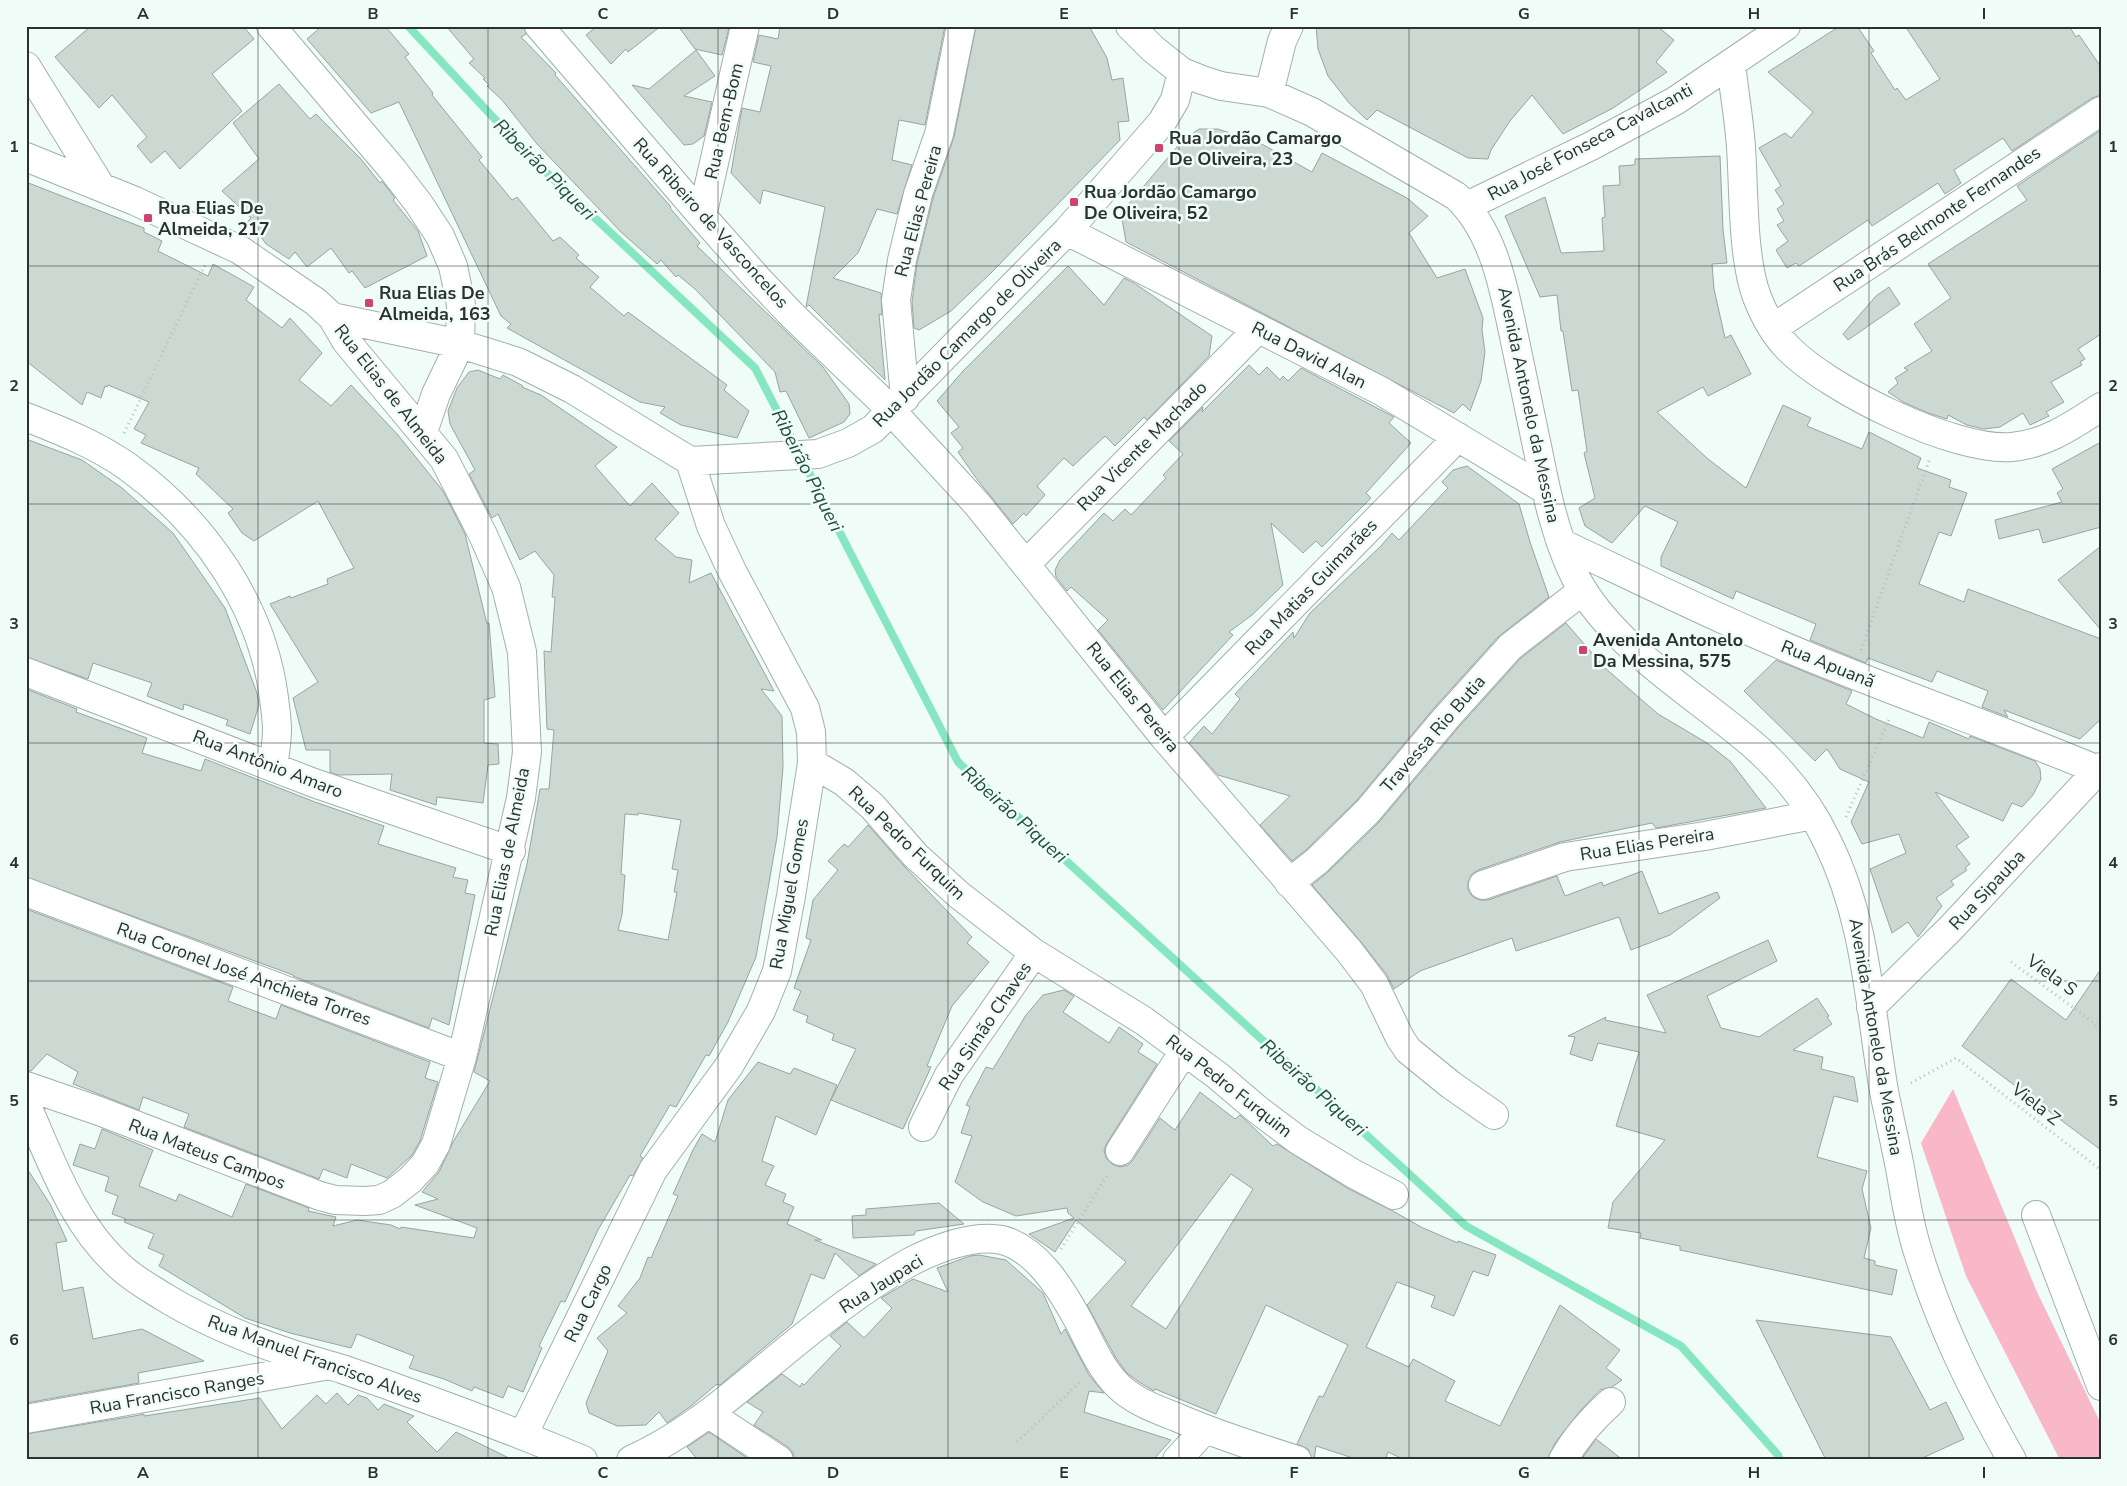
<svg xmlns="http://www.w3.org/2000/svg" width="2127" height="1486" viewBox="0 0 2127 1486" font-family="'Nunito Sans',sans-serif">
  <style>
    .green { fill: #f8b8c8 }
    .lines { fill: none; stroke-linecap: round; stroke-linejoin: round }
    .stream { stroke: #86e6c2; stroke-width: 8 }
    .building { fill: #ccd9d3; stroke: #98a49f; fill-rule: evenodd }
    .minor-casing { stroke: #a3b0aa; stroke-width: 30 }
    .path { stroke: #b4beba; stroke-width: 3; stroke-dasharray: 1 4; stroke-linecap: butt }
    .minor { stroke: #fff; stroke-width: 28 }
    .grid { fill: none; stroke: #2c312f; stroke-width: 1; stroke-opacity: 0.55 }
    .poi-dot { fill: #cf4373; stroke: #effcf7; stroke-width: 2 }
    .labels { text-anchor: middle; stroke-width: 5; stroke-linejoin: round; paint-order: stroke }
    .street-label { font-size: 18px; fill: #2c312f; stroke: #effcf7 }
    .poi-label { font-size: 18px; font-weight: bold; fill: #2c312f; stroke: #effcf7; text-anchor: start }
    .water-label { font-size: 19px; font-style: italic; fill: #244e3f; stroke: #effcf7 }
    .neatline { fill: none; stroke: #2c312f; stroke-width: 2 }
    .grid-label { font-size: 16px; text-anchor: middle; font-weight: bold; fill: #2c312f }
  </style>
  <rect width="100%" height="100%" fill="#effcf7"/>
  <path class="green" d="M1953,1089L2037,1292L2101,1424V1460H2060L1966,1276L1921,1143Z"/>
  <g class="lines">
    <path class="stream" d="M408,26L531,158L755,368L798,451
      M803,461L958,762L1466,1226L1681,1346L1778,1455L1780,1460"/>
  </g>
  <path class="building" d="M91,26H243L254,39L212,74L242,111L180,169L165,151L151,163L137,146L147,137L112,95L99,108L55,57Z
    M322,26H385L409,54L405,57L433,93L432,95L482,157L479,160L512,200L517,197L553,241L560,237L579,255L576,258L599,277L590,287L624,316L628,312L727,385L724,390L749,411L737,438L681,425L660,413L665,407L640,402L507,328L511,324L501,316L399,102L371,113L307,39Z
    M446,26H524L526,34L521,37L556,73L555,75L671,207L670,208L700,243L697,246L823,367L849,404L850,414L844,422L809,438L786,391L780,392L775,372L695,289L678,275L676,277L661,260L657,264L621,232L537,144L502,100L487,86L489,85L483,79L485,78L469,63L474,59Z
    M597,26H661L628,52L626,49L611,64L586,35Z
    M678,26H721L729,28L722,55L695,49Z
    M780,26H945L925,125L899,120L892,160L912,165L897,214L877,209L858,253L833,278L881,293L882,315L879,314L885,380L809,305L806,307L825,207L763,190L760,204L731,173L742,108L760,112L771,66L753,62L759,35L778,39Z
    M976,26H1089L1107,58L1112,80L1123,78L1129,121L1118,122L1120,140L991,273L951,311L919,330L914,328L912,302L917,263L933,198L954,137Z
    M1316,26H1657L1674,40L1656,62L1667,72L1613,108L1563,134L1532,95L1510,121L1491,150L1488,159L1468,158L1377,110L1367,120L1349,103L1328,76L1318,49Z
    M1840,26H1857L1874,51L1871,53L1895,90L1897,88L1906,100L1940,79L1905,26H2069L2076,37L2079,35L2101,67V95L2092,98L2012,151L2003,138L1954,170L1961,183L1945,194L1938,183L1872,226L1868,220L1799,266L1796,263L1787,268L1776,250L1788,241L1777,225L1784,221L1777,209L1784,204L1775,190L1781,186L1759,148L1785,133L1791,138L1813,112L1768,72Z
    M696,50L715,76L684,96L712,102L704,136L693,144L684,145L632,85L649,89Z
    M279,84L310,119L316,114L361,159L380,183L382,181L395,198L393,200L418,231L427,256L365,288L352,271L349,273L331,248L307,267L295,252L289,259L266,244L257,231L245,224L251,218L222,191L259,159L233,123Z
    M1199,129H1218L1258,142L1312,172L1322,153L1407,198L1428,216L1409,233L1437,278L1465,269L1483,318L1482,330L1485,352L1481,381L1470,411L1463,404L1454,413L1126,242L1121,213L1182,141Z
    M2101,130V334L2078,349L2085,359L2080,362L2082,365L2051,382L2064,402L2046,412L2049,416L2030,425L2023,413L2000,427L1984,429L1967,425L1948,415L1947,419L1928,413L1903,402L1888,392L1898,383L1895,378L1908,370L1904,368L1932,351L1914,324L1951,298L1928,264L2027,200L2017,186Z
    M1720,156L1723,229L1727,263L1712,264L1714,289L1725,338L1731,335L1751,374L1708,396L1703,387L1657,412L1708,459L1746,488L1783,405L1811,418L1807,426L1862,449L1869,432L1921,458L1917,468L1951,480L1949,487L1967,493L1951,536L1939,532L1919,584L1964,602L1968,589L2101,639V719L2080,739L2004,710L2008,717L1982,707L1988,691L1937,671L1932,682L1868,658L1866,663L1810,640L1816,624L1736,591L1733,599L1661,566V557L1678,522L1645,506L1612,543L1585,526L1579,508L1595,498L1584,453L1587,451L1578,390L1572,391L1563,331H1561L1557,295L1540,297L1505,216L1545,197L1561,253L1604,251L1602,218L1605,217L1603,186L1620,185L1619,166L1633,165L1635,164V159Z
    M26,182L144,228V232L162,241L158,251L208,276L213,264L254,287L246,300L282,328L290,318L322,353L299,380L331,406L351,385L398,435L443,491L465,534L487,624L489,623L495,697L484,700V743L498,744L499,764L488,765L483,803L437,797L436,805L390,790L392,774L338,775L330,772V750H306L293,698L318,682L270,604L290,596L291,598L328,584L327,579L354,568L318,501L254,541L242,533L228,513L233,509L196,474L199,468L141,443L146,435L134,429L149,402L108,385L107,387L105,386L101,398L87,392L82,405L26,361Z
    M1068,266L1104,305L1124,278L1134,283L1212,336L1209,356L1147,420L1144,417L1115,446L1105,436L1073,466L1064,458L1037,486L1045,495L1026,516L1024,513L1013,524L976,478L958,452L963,448L951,433L959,427L937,401L963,371Z
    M1889,287L1900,304L1848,340L1843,334L1876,296Z
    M1249,365L1259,375L1267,367L1280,380L1283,376L1288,381L1301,368L1394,417L1389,423L1411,443L1366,493L1371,498L1322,547L1316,541L1303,553L1271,523L1283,585L1252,615L1229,632L1233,635L1163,710L1098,630L1108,620L1071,587L1067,591L1056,577L1055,570L1060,560L1104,513L1113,521L1125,509L1131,515L1166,478L1163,475L1183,454L1169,441L1203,407L1202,412Z
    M478,370L500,379L503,375L523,386L522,387L541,395L617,447L595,466L630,506L652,483L679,513L655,539L676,557L692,560L689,583L711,573L774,691L761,689L782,716L783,767L777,837L756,957L728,1022L709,1056L706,1055L676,1107L670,1105L640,1156L643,1158L633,1176L630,1175L598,1230L565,1302L561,1301L539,1346L542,1348L523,1392L508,1386L503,1398L474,1387L472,1391L444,1379L409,1368L414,1356L357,1334L351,1348L290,1333L245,1318L159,1266L164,1255L148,1248L154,1234L124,1222L126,1219L112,1214L118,1196L105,1191L109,1177L73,1165L80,1144L95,1149L102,1129L153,1150L139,1186L176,1201L179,1194L232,1217L246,1184L309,1208L308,1211L336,1217L333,1226L357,1220L391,1225L400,1229L401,1227L474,1238L477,1228L415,1205L438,1199L422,1192L439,1172L453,1142L490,1081L474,1072L527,864L540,789H549L554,730L547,729L544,651L551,652L555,597H552L554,575L535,551L520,560L498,514L492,518L469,474L475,470L450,424L448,411L457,388L469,372ZM638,813L681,820L672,869L678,870L674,892H677L668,940L618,930L622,915L625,875L621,874L625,814L638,815Z
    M26,439L82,460L122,488L173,533L225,608L257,693L259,705L250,734L226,725L228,720L184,704L183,710L147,696L152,683L93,663L88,679L26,657Z
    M2101,442V527L2043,543L2039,529L1999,539L1995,520L2062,502L2057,493L2063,489L2052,469Z
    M1467,466L1519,504L1530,542L1549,597L1498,637L1434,708L1357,800L1307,849L1292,861L1260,825L1290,796L1218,775L1189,743L1204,726L1212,734L1240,699L1235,694L1293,632L1294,638L1310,613L1381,546L1392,533L1399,540L1448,488L1442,482L1453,470Z
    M2101,546V630L2058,580Z
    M1566,623L1605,668L1658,714L1707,743L1731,762L1766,808L1656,828L1652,823L1560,842L1478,870L1472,874L1468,882V890L1473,897L1480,900H1488L1557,876L1565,896L1602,882L1603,886L1642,871L1659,914L1717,892L1720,898L1670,935L1631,950L1619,917L1516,951L1512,938L1420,971L1394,989L1387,975L1361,942L1312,885L1328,872L1380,821L1458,728L1521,658Z
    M1776,660L1852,691L1846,704L1876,719L1923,738L1929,722L1969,739L1970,736L2035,761L2040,769L2041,779L2033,795L2022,807L2012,803L2003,821L1935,792L1969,837L1956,846L1970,864L1965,868L1967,870L1951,881L1954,885L1936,898L1942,906L1918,937L1908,922L1892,933L1870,869L1906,853L1899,834L1862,844L1851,822L1869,782L1840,769L1827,749L1815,761L1744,691Z
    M26,689L77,709L76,712L147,738L142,753L201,771L205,759L315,802L384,826L378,844L456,868L453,877L468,880L465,893L475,895L449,1025L432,1018L429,1028L293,976V975L26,877Z
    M868,825L903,865L972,937L967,943L989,962L952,1006L927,1066L931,1067L903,1129L831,1100L856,1049L832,1040L834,1034L806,1022L808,1016L793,1010L801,991L794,988L811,940L806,938L813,900L838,870L828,861L844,844L848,847Z
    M26,909L233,987L228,1001L276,1019L281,1005L430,1062L425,1078L438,1082L420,1141L412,1155L387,1178L351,1164L347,1178L323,1169L319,1179L184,1127L189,1114L143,1097L139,1110L73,1084L78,1072L47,1054L31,1071H26Z
    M1768,940L1777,961L1707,996L1721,1028L1759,1037L1817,998L1829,1016L1827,1017L1832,1024L1793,1050L1823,1057L1821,1069L1854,1077L1858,1102L1834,1096L1817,1157L1867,1171L1862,1189L1871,1228L1864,1258L1875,1261V1265L1897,1270L1892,1295L1680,1250V1246L1640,1238L1641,1233L1608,1228L1613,1202L1665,1140L1616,1126L1639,1052L1598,1043L1592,1061L1570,1054L1575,1037L1568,1036L1606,1017L1605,1020L1666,1033L1647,995Z
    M2101,969V1150L1962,1046L2011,979L2066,1020Z
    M1064,990L1074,996L1063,1012L1109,1043L1119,1027L1143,1044L1138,1052L1157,1064L1107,1143L1104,1150L1106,1158L1112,1164L1120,1167L1128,1165L1133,1160L1160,1118L1175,1130L1200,1092L1235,1119L1240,1115L1273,1146L1277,1144L1347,1188L1391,1210L1423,1228L1458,1243V1241L1496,1255L1488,1276L1473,1271L1454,1316L1431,1307L1435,1296L1397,1282L1366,1347L1409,1367L1413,1359L1455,1381L1445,1401L1500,1426L1560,1305L1620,1350L1606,1368L1622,1380L1612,1387L1600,1390L1580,1411L1555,1443L1547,1460H1405L1388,1452L1385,1460H1359L1316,1446L1314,1460H1312L1308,1449L1297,1444L1319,1396L1323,1397L1348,1345L1266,1305L1216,1414L1155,1389L1154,1391L1139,1382L1127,1373L1116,1358L1087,1305L1126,1262L1076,1220L1055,1252L1029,1234L1074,1218L1068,1213L1067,1208L1016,1216L983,1202L955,1182L972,1136L961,1133L970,1107L966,1105L986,1067L993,1069L1026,1015L1043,995ZM1231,1174L1253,1189L1166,1329L1131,1306Z
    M758,1062L790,1074L794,1068L837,1085L816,1135L776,1116L762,1161L774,1166L765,1185L786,1194L783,1202L794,1207L787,1224L822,1240H815L876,1264L859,1276L835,1253L824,1279L811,1274L792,1324L720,1385L717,1384L691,1406L667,1423L659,1412L646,1425L617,1426L589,1413L586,1403L608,1351L597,1338L627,1313L618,1306L640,1278L648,1257L651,1258L678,1196L673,1194L693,1150L702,1134L715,1142L728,1100Z
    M26,1167L50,1204L67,1241L56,1243L63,1291L83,1287L93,1339L142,1329L204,1361L138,1373L139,1383L26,1403Z
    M939,1203L964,1224L916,1231L914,1235L853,1238L852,1216L866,1215V1209Z
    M979,1255L1006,1260L1043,1293L1061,1334L1065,1329L1089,1375L1104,1393L1089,1391L1084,1412L1171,1440L1153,1460H794L793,1453L788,1447L754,1425L763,1412L747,1402L782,1374L800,1387L802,1383L804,1385L841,1346L830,1336L842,1326L847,1322L864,1338L892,1308L881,1298L913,1279L948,1292L937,1268L970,1256Z
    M1756,1320L1891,1337L1930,1410L1946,1402L1964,1439L1918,1460H1826Z
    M337,1393L348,1405L358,1395L367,1398L378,1410L384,1404L414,1416L407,1422L437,1452L456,1432L513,1460H26V1434L140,1415L144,1414V1416L260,1398L282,1429L317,1395L326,1404Z
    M709,1432L750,1460H698L687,1447Z
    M1596,1439L1623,1460H1581Z"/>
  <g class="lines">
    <defs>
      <path id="minor" d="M271,26L393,170L419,204L440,236L453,266L461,305L460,344L436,394L423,432
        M539,26L702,216L757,278L792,315L886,405L977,504L1164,737L1349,951L1374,984L1400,1038L1408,1050L1451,1085L1494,1115
        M1130,26L1153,49L1182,72L1202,80L1221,86L1269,93L1312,112L1456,196C1496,233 1505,295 1516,346C1523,381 1531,416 1538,451C1546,491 1554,530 1571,568C1605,645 1698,695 1759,750C1787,776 1811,807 1827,841C1867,921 1869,1005 1884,1091C1889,1117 1895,1142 1900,1168C1905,1196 1909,1225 1918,1252C1940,1325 1974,1393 2012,1460
        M1731,64C1734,91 1739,119 1741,147C1744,189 1742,258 1757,297C1764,315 1774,334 1788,348C1828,389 1954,452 2012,447C2046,444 2073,425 2101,407
        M26,66L101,187
        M1269,93L1282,41L1289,26
        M26,157L135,201L240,250L316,302L332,317L346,341L444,459L483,535L506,587L522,652L527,752L521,798L462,1057L436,1144L425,1164L410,1180L392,1194L379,1200L365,1201L335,1200L320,1196L99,1111L26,1086
        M1467,206L1591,146L1675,101L1786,26
        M702,216L745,26
        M1067,231L1381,391L1544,489
        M332,317L460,344L518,362L572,389L690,461L818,454L848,443L873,429L1067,231L1162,122L1175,100L1182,72
        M1773,328L2101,111
        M905,398L896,300L902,260L918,194L939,134L961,26
        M26,417C62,431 97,445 128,467C204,522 262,605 274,698C275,708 277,719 277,729C277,741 275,754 273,766
        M1561,543C1652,586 1743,631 1837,668C1924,703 2012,734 2098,770L2101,767
        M1026,564L1258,329
        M26,672L314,783L511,851
        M1164,737L1458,437
        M812,763L844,782L872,806L915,855L959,895L1034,953L1144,1021L1218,1076L1258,1110L1298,1140L1354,1174L1394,1195
        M1289,883L1317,861L1368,811L1446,718L1510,647L1582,591
        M1483,885L1565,857L1705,836L1813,815
        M26,892L462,1057
        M1871,1007L1951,928L2098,770
        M26,1104C52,1162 73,1226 123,1269C135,1280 150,1288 164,1297C205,1322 249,1340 295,1355C310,1360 326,1364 342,1369C423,1397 504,1427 583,1460
        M923,1127L949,1075L1034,953
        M1120,1151L1184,1051
        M2036,1215L2101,1386
        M709,1414L779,1460
        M26,1419L324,1366
        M523,1435L653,1170L729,1066L761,1011L777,971L791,896L812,763L811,732L805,708L732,571L711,526L690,461
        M631,1460C680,1438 719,1406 760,1372C808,1333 856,1292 910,1262C935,1249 973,1234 1002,1240C1037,1249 1061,1289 1077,1318C1091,1344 1101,1372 1124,1391C1139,1403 1158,1410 1176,1417C1215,1434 1256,1447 1297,1460
        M1177,1460L1205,1429
        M1563,1460C1576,1437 1592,1419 1611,1402"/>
    </defs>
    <use href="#minor" class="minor-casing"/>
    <path class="path" d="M124,433L206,263
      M1861,650L1930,458
      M1846,817L1890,717
      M2011,962L2101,1028
      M1911,1083L1956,1058L2101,1170
      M1061,1249L1108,1174
      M1017,1442L1080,1382"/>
    <use href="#minor" class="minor"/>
  </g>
  <path class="grid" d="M258,26V1460M488,26V1460M718,26V1460M948,26V1460M1179,26V1460M1409,26V1460M1639,26V1460M1869,26V1460M26,266H2101M26,504H2101M26,743H2101M26,981H2101M26,1220H2101"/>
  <g class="poi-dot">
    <rect x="1154" y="143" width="10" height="10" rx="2.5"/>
    <rect x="1069" y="197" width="10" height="10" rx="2.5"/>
    <rect x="143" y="213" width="10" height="10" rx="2.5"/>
    <rect x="364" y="298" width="10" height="10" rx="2.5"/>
    <rect x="1578" y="645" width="10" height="10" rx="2.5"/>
  </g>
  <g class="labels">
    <g class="street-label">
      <text transform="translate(724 121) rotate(-77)" y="6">Rua Bem-Bom</text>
      <text transform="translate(1590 142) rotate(-28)" y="6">Rua José Fonseca Cavalcanti</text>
      <text transform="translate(918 211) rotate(-75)" y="6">Rua Elias Pereira</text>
      <text transform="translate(1937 219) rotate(-34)" y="6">Rua Brás Belmonte Fernandes</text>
      <text transform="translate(711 223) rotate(48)" y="6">Rua Ribeiro de Vasconcelos</text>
      <text transform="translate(967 333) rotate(-45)" y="6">Rua Jordão Camargo de Oliveira</text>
      <text transform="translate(1309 355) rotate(27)" y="6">Rua David Alan</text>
      <text transform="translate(391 394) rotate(52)" y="6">Rua Elias de Almeida</text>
      <text transform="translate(1529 405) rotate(78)" y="6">Avenida Antonelo da Messina</text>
      <text transform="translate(1142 446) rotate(-45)" y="6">Rua Vicente Machado</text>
      <text transform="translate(1311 587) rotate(-46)" y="6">Rua Matias Guimarães</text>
      <text transform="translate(1828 664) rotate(22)" y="6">Rua Apuanã</text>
      <text transform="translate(1133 697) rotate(51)" y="6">Rua Elias Pereira</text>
      <text transform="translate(1433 734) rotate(-49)" y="6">Travessa Rio Butia</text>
      <text transform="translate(268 764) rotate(21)" y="6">Rua Antônio Amaro</text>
      <text transform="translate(907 843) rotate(44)" y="6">Rua Pedro Furquim</text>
      <text transform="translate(1647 844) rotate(-9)" y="6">Rua Elias Pereira</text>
      <text transform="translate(507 852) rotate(-79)" y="6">Rua Elias de Almeida</text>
      <text transform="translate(1987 890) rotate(-47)" y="6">Rua Sipauba</text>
      <text transform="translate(789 894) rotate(-80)" y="6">Rua Miguel Gomes</text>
      <text transform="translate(244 974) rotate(20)" y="6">Rua Coronel José Anchieta Torres</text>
      <text transform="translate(2052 975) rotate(36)" y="6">Viela S</text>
      <text transform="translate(985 1026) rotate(-56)" y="6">Rua Simão Chaves</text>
      <text transform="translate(1876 1037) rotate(80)" y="6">Avenida Antonelo da Messina</text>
      <text transform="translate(1229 1086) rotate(38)" y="6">Rua Pedro Furquim</text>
      <text transform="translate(2036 1104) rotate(38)" y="6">Viela Z</text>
      <text transform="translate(207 1154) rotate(21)" y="6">Rua Mateus Campos</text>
      <text transform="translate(881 1284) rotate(-32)" y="6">Rua Jaupaci</text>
      <text transform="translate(588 1303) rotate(-64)" y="6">Rua Cargo</text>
      <text transform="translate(315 1359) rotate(20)" y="6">Rua Manuel Francisco Alves</text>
      <text transform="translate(177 1393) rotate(-10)" y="6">Rua Francisco Ranges</text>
    </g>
    <g class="poi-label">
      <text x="1169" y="144">Rua Jordão Camargo<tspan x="1169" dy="21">De Oliveira, 23</tspan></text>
      <text x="1084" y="198">Rua Jordão Camargo<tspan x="1084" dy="21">De Oliveira, 52</tspan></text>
      <text x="158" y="214">Rua Elias De<tspan x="158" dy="21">Almeida, 217</tspan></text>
      <text x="379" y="299">Rua Elias De<tspan x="379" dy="21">Almeida, 163</tspan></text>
      <text x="1593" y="646">Avenida Antonelo<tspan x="1593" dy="21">Da Messina, 575</tspan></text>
    </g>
    <g class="water-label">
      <text transform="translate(545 169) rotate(45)" y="7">Ribeirão Piqueri</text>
      <text transform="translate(808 470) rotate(63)" y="7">Ribeirão Piqueri</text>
      <text transform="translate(1015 814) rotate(42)" y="7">Ribeirão Piqueri</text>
      <text transform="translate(1314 1087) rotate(42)" y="7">Ribeirão Piqueri</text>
    </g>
  </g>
  <rect width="2127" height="1486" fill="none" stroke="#effcf7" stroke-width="55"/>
  <rect x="28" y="28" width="2072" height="1430" class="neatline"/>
  <g class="grid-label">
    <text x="143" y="19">A</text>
    <text x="373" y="19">B</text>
    <text x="603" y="19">C</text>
    <text x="833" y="19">D</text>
    <text x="1064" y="19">E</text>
    <text x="1294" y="19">F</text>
    <text x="1524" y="19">G</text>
    <text x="1754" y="19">H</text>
    <text x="1984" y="19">I</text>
    <text x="14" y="152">1</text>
    <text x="2113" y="152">1</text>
    <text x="14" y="391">2</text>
    <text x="2113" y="391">2</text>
    <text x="14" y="629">3</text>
    <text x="2113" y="629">3</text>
    <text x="14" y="868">4</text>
    <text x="2113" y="868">4</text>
    <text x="14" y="1106">5</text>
    <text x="2113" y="1106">5</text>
    <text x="14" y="1345">6</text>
    <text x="2113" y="1345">6</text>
    <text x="143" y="1478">A</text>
    <text x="373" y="1478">B</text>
    <text x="603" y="1478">C</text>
    <text x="833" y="1478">D</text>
    <text x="1064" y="1478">E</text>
    <text x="1294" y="1478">F</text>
    <text x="1524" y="1478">G</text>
    <text x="1754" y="1478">H</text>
    <text x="1984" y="1478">I</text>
  </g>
</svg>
